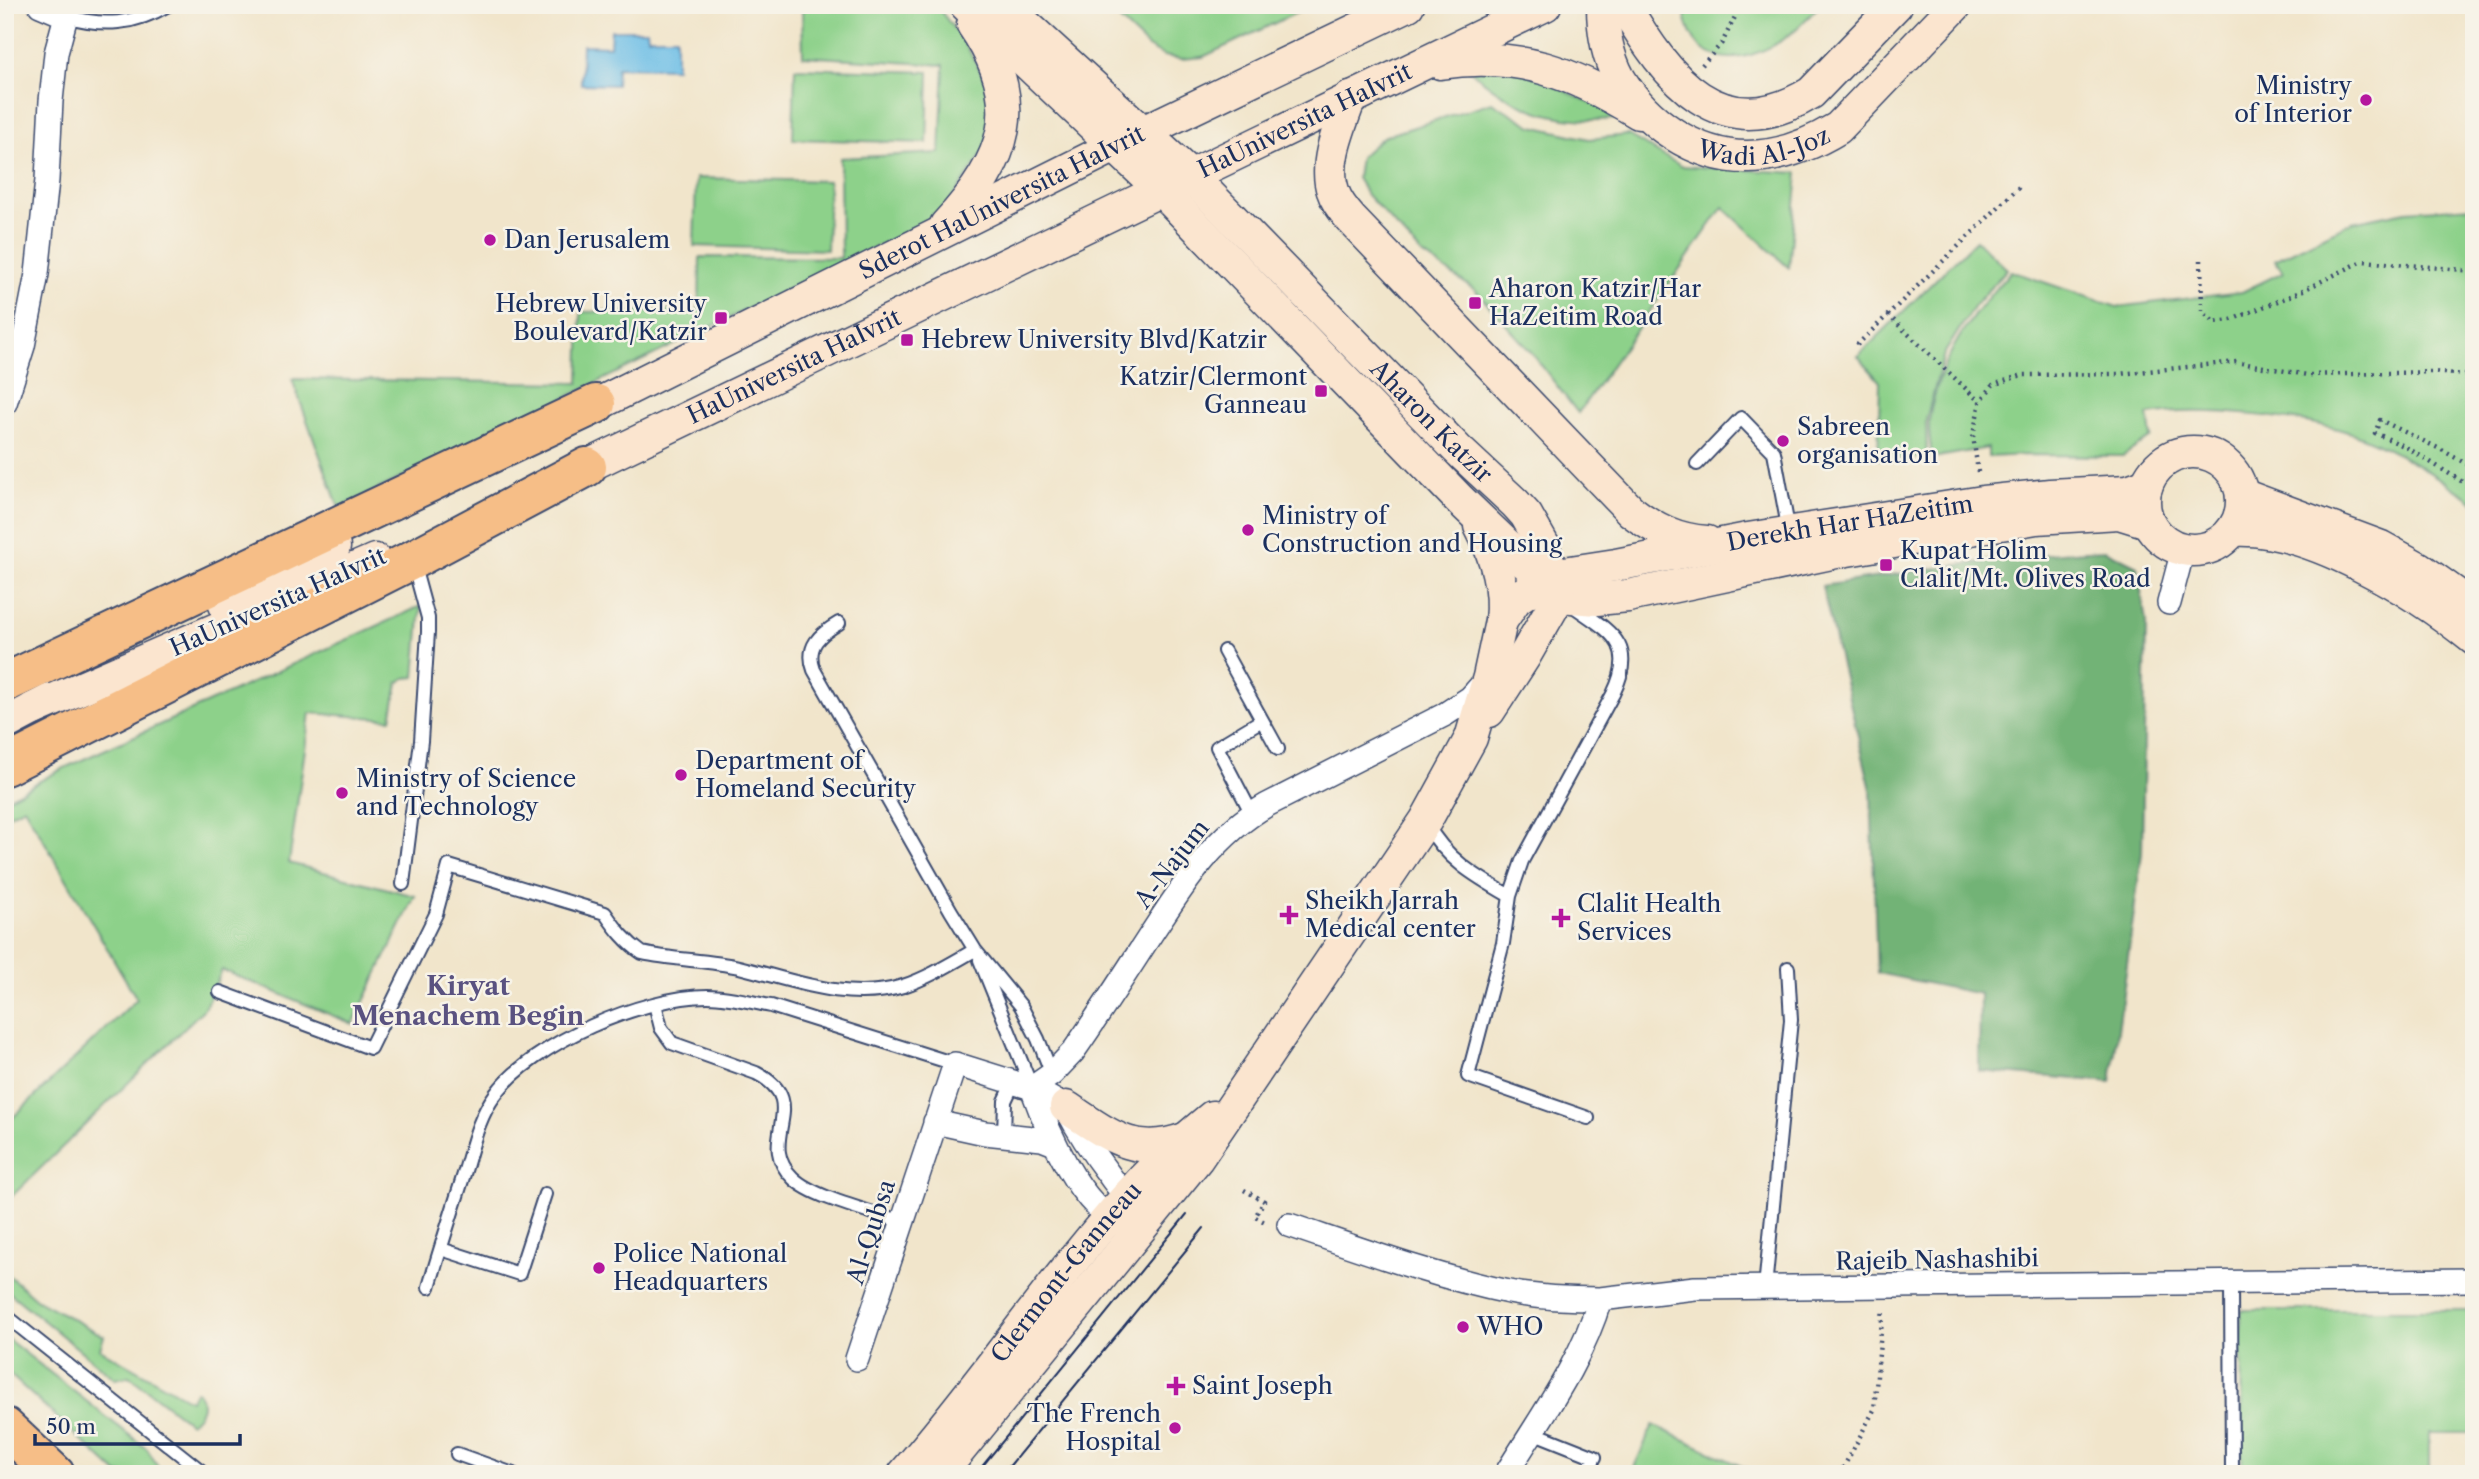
<svg xmlns="http://www.w3.org/2000/svg" width="2479" height="1479" viewBox="0 0 2479 1479" font-family="'Libre Caslon Text',serif">
  <style>
    .green { fill: #8dd18a; stroke: #548074; stroke-width: 2 }
    .forest { fill: #72b376; stroke: #46716a; stroke-width: 2 }
    .water { fill: #6abde6; stroke: #4276a2; stroke-width: 2 }
    .lines { fill: none; stroke-linecap: round; stroke-linejoin: round }
    .lane-casing { stroke: #3b4a6e; stroke-width: 16 }
    .street-casing { stroke: #3b4a6e; stroke-width: 26 }
    .secondary-casing { stroke: #3b4a6e; stroke-width: 35 }
    .highway-casing { stroke: #3b4a6e; stroke-width: 42 }
    .path { stroke: #3b4a6e; stroke-width: 4.5; stroke-dasharray: 2 5; stroke-linecap: butt }
    .lane { stroke: #fff; stroke-width: 12 }
    .street { stroke: #fff; stroke-width: 23 }
    .secondary { stroke: #fbe5cf; stroke-width: 32 }
    .highway { stroke: #f6be87; stroke-width: 38 }
    .tram { stroke: #1b2f5e; stroke-width: 2 }
    .poi-dot { fill: #b5179e; stroke: #f7f3e8; stroke-width: 2.5 }
    .labels { text-anchor: middle; stroke-width: 5; stroke-linejoin: round; paint-order: stroke }
    .poi-label { font-size: 24px; fill: #1b2f5e; stroke: #f7f3e8; text-anchor: start }
    .street-label { font-size: 24px; fill: #1b2f5e; stroke: #f7f3e8 }
    .neighbourhood-label { font-size: 26px; font-weight: bold; fill: #5a5280; stroke: #f7f3e8 }
  </style>
  <rect width="100%" height="100%" fill="#f7f3e8"/>
  <filter id="ink" filterUnits="userSpaceOnUse"><feTurbulence type="fractalNoise" baseFrequency=".0143" numOctaves="2"/><feDisplacementMap in="SourceGraphic" scale="14" xChannelSelector="R" yChannelSelector="G"/><feConvolveMatrix kernelMatrix="1 2 1 2 8 2 1 2 1" color-interpolation-filters="sRGB"/></filter>
  <filter id="wash" filterUnits="userSpaceOnUse"><feTurbulence type="fractalNoise" baseFrequency=".00686" numOctaves="4" result="noise"/><feDisplacementMap in="SourceGraphic" scale="28" xChannelSelector="R" yChannelSelector="G"/><feGaussianBlur stdDeviation="1.57" result="paint"/><feColorMatrix in="noise" values="0 0 0 0 0 0 0 0 0 0 0 0 0 0 0 0 0 1.4 0 .05"/><feComposite in="paint" operator="in"/></filter>
  <g filter="url(#wash)">
    <rect width="100%" height="100%" fill="#f1e5cb"/>
    <path class="green" d="M802,5H936L964,42L987,82L992,113L985,150L941,215L339,508L292,379L579,383L581,312L699,310L700,257L841,258L840,158L940,153L944,65L803,56Z
      M1104,5H1313L1203,57L1181,59L1164,56L1148,47Z
      M1684,5H1820C1809,16 1797,30 1784,39C1740,68 1689,69 1684,5Z
      M1467,67L1523,70L1622,118C1559,126 1514,110 1467,67Z
      M795,68L929,72L927,143L793,139Z
      M1492,102L1532,126L1589,139L1628,135L1681,166L1798,173L1789,268L1723,207L1578,413L1531,352L1475,290L1421,253L1367,195L1357,178L1360,157L1383,137Z
      M696,178L829,181L827,250L694,246Z
      M2474,207V502C2439,477 2402,453 2362,437C2311,417 2202,406 2148,415L2151,437L2123,456L2027,455L1988,457V448L1932,458C1931,446 1928,432 1929,420C1940,355 1969,318 2011,271L2117,307L2242,292L2283,272L2275,260L2352,222L2406,211Z
      M1976,240L2007,269L1974,306L1944,354L1926,420L1927,458L1878,459L1880,382L1858,356Z
      M421,606L415,677L405,678L398,683L391,719L310,713L289,863L415,896L353,1024L222,970L205,1008L5,1203V1125L137,999L24,807L5,817V800L62,769Z
      M5,1272L37,1300L104,1336L100,1349L190,1400L196,1391L198,1392C206,1404 201,1415 190,1423L129,1376L115,1379L5,1289Z
      M2241,1310H2474V1433H2429V1474H2242Z
      M5,1337L147,1449L163,1474H118L5,1370Z
      M1653,1425L1758,1474H1631Z"/>
    <path class="forest" d="M2105,550L2137,566L2146,622L2142,853L2111,1082L1979,1071L1980,994L1877,973L1871,790L1822,586C1916,571 2010,555 2105,550Z"/>
    <path class="water" d="M611,30H647L648,37H676V68L617,67L616,85L581,84L582,45L610,46Z"/>
  </g>
  <g filter="url(#ink)">
    <g class="lines">
      <defs>
        <path id="lane" d="M66,16C103,27 134,25 168,5
          M1697,464L1741,418L1774,452L1789,532
          M1572,605C1610,632 1638,643 1613,694L1522,861L1510,896L1503,943L1468,1076L1588,1118
          M839,623C820,634 805,646 814,670L951,911L975,950L1021,1006L1038,1039L1052,1074
          M1224,651L1278,749
          M1252,814L1217,747L1262,720
          M1427,824C1445,859 1477,877 1510,896
          M403,884L421,741L428,632V618L413,563
          M980,960L1032,1088
          M220,992L370,1048L436,914L449,866L605,913C616,929 626,942 642,953C674,960 707,960 739,967C792,980 848,1003 903,986C928,978 952,963 975,950
          M655,1004L661,1028L672,1043L756,1073C815,1103 753,1140 793,1178C813,1198 874,1212 902,1222
          M1004,1135L1005,1101L1014,1082
          M441,1249L519,1274L545,1194
          M2231,1283L2232,1474
          M429,1287C440,1249 452,1212 464,1174C472,1148 478,1118 495,1095C532,1043 644,996 708,996C729,996 750,1002 771,1006L955,1064
          M1765,1288L1791,1020L1788,968
          M5,1315L205,1474
          M1532,1432L1595,1457L1586,1474
          M457,1454L513,1474"/>
        <path id="street" d="M40,5L66,16
          M5,403L23,346L37,274L47,180L51,101L56,53L66,16L62,5
          M2169,603L2183,550
          M1032,1088L1052,1074L1073,1052C1101,1012 1127,971 1153,931C1185,882 1215,835 1267,805L1444,715L1470,698L1487,679
          M1032,1088C1046,1127 1081,1212 1123,1223
          M1067,1109C1079,1133 1094,1155 1110,1176C1118,1188 1127,1195 1132,1209
          M935,1122L985,1133L1042,1139L1055,1144
          M1289,1225C1360,1249 1436,1277 1509,1292C1539,1298 1570,1299 1600,1299
          M857,1359L955,1064L1032,1088L1066,1107
          M1506,1474C1540,1418 1582,1362 1600,1299L1695,1288L2474,1280"/>
        <g id="secondary">
          <path d="M966,5L1160,189L1460,500L1558,594"/>
          <path id="s1" d="M1004,5L1190,175L1457,449L1515,503L1526,515L1543,545L1558,591"/>
          <path id="s2" d="M1603,5C1603,30 1607,56 1619,78C1645,122 1695,157 1747,157C1780,157 1810,145 1838,128L1956,5"/>
          <path d="M1624,5C1667,79 1720,148 1811,93L1896,5"/>
          <path d="M1440,63C1520,51 1573,73 1639,113"/>
          <path d="M1350,98C1341,124 1323,163 1333,191C1336,201 1344,211 1351,219L1631,511C1654,529 1677,540 1707,542"/>
          <path d="M946,225C1007,160 1027,103 973,25"/>
          <path id="s3" d="M576,415L1145,131L1408,5"/>
          <circle cx="2193" cy="501" r="49"/>
          <path id="s4" d="M567,476L1545,5"/>
          <path d="M2242,495L2381,547L2419,568L2474,607"/>
          <path d="M1480,526C1496,556 1505,587 1501,621"/>
          <path d="M2233,530C2308,525 2418,593 2474,639"/>
          <path d="M1559,596L1597,599L1628,596L1841,551L2036,518L2119,513L2148,522"/>
          <path d="M225,605L334,547"/>
          <path d="M33,709L375,560"/>
          <path d="M1489,711L1524,657L1559,596"/>
          <path d="M5,724L50,700"/>
          <path d="M1066,1107C1108,1134 1133,1158 1185,1139"/>
          <path id="s5" d="M904,1474C988,1378 1058,1270 1145,1177C1166,1155 1189,1136 1212,1117"/>
          <path id="s6" d="M940,1474L1197,1159L1426,820L1471,738L1489,677L1501,621L1516,599L1544,580L1564,573L1616,565L1748,539L1983,502L2050,495L2128,491L2147,484"/>
        </g>
        <path id="highway" d="M5,683L596,404
          M5,766L412,560L587,467
          M5,1427L55,1474"/>
      </defs>
      <use href="#lane" class="lane-casing"/>
      <use href="#street" class="street-casing"/>
      <use href="#secondary" class="secondary-casing"/>
      <use href="#highway" class="highway-casing"/>
      <path class="path" d="M1702,65L1722,43L1741,5
        M2201,260L2202,311L2214,322L2231,320L2295,294L2363,261L2474,271
        M1888,315L1980,402
        M1857,345L2019,187
        M2474,468L2440,449L2380,420L2375,433L2406,447L2474,489
        M1978,472L1973,435L1980,402L1993,385L2022,375L2119,374L2236,362L2307,375L2434,372L2474,376
        M1244,1190L1264,1201L1255,1217L1265,1222
        M1840,1474L1874,1410L1883,1308"/>
      <use href="#lane" class="lane"/>
      <use href="#street" class="street"/>
      <use href="#secondary" class="secondary"/>
      <use href="#highway" class="highway"/>
      <path class="tram" d="M976,1474L1187,1214
        M1003,1474L1204,1228"/>
    </g>
  </g>
  <g class="poi-dot">
    <circle cx="2366" cy="100" r="7"/>
    <circle cx="490" cy="240" r="7"/>
    <rect x="1468" y="296" width="14" height="14" rx="3.5"/>
    <rect x="714" y="311" width="14" height="14" rx="3.5"/>
    <rect x="900" y="333" width="14" height="14" rx="3.5"/>
    <rect x="1314" y="384" width="14" height="14" rx="3.5"/>
    <circle cx="1783" cy="441" r="7"/>
    <circle cx="1248" cy="530" r="7"/>
    <rect x="1879" y="558" width="14" height="14" rx="3.5"/>
    <circle cx="681" cy="775" r="7"/>
    <circle cx="342" cy="793" r="7"/>
    <path d="M1285.5 904.5h7v7h7v7h-7v7h-7v-7h-7v-7h7z"/>
    <path d="M1557.5 907.5h7v7h7v7h-7v7h-7v-7h-7v-7h7z"/>
    <circle cx="599" cy="1268" r="7"/>
    <circle cx="1463" cy="1327" r="7"/>
    <path d="M1172.5 1375.5h7v7h7v7h-7v7h-7v-7h-7v-7h7z"/>
    <circle cx="1175" cy="1428" r="7"/>
  </g>
  <g class="labels">
    <g class="poi-label">
      <text x="2352" y="94" text-anchor="end">Ministry<tspan x="2352" dy="28">of Interior</tspan></text>
      <text x="504" y="248">Dan Jerusalem</text>
      <text x="1489" y="297">Aharon Katzir/Har<tspan x="1489" dy="28">HaZeitim Road</tspan></text>
      <text x="707" y="312" text-anchor="end">Hebrew University<tspan x="707" dy="28">Boulevard/Katzir</tspan></text>
      <text x="921" y="348">Hebrew University Blvd/Katzir</text>
      <text x="1307" y="385" text-anchor="end">Katzir/Clermont<tspan x="1307" dy="28">Ganneau</tspan></text>
      <text x="1797" y="435">Sabreen<tspan x="1797" dy="28">organisation</tspan></text>
      <text x="1262" y="524">Ministry of<tspan x="1262" dy="28">Construction and Housing</tspan></text>
      <text x="1900" y="559">Kupat Holim<tspan x="1900" dy="28">Clalit/Mt. Olives Road</tspan></text>
      <text x="695" y="769">Department of<tspan x="695" dy="28">Homeland Security</tspan></text>
      <text x="356" y="787">Ministry of Science<tspan x="356" dy="28">and Technology</tspan></text>
      <text x="1305" y="909">Sheikh Jarrah<tspan x="1305" dy="28">Medical center</tspan></text>
      <text x="1577" y="912">Clalit Health<tspan x="1577" dy="28">Services</tspan></text>
      <text x="613" y="1262">Police National<tspan x="613" dy="28">Headquarters</tspan></text>
      <text x="1477" y="1335">WHO</text>
      <text x="1192" y="1394">Saint Joseph</text>
      <text x="1161" y="1422" text-anchor="end">The French<tspan x="1161" dy="28">Hospital</tspan></text>
    </g>
    <g class="street-label">
      <text dy="8" stroke="none"><textPath href="#s4" startOffset="819">HaUniversita HaIvrit</textPath></text>
      <text dy="8" stroke="none"><textPath href="#s2" startOffset="250">Wadi Al-Joz</textPath></text>
      <text dy="8" stroke="none"><textPath href="#s3" startOffset="476">Sderot HaUniversita HaIvrit</textPath></text>
      <text dy="8" stroke="none"><textPath href="#s4" startOffset="252">HaUniversita HaIvrit</textPath></text>
      <text dy="8" stroke="none"><textPath href="#s1" startOffset="597">Aharon Katzir</textPath></text>
      <text dy="8" stroke="none"><textPath href="#s6" startOffset="1402">Derekh Har HaZeitim</textPath></text>
      <text transform="translate(278 602) rotate(-24)" y="8">HaUniversita HaIvrit</text>
      <text transform="translate(1172 864) rotate(-52)" y="8">A-Najum</text>
      <text transform="translate(871 1232) rotate(-72)" y="8">Al-Qubsa</text>
      <text transform="translate(1937 1260) rotate(-1)" y="8">Rajeib Nashashibi</text>
      <text dy="8" stroke="none"><textPath href="#s5" startOffset="259">Clermont-Ganneau</textPath></text>
    </g>
    <g class="neighbourhood-label">
      <text x="468" y="995">Kiryat<tspan x="468" dy="30">Menachem Begin</tspan></text>
    </g>
  </g>
  <rect width="2479" height="1479" fill="none" stroke="#f7f3e8" stroke-width="28"/>
  <path d="M35 1434v10h205v-10" fill="none" stroke="#1b2f5e" stroke-width="3.5"/>
  <text x="46" y="1434" font-size="21" fill="#1b2f5e" stroke="#f7f3e8" stroke-width="5" paint-order="stroke">50 m</text>
</svg>
